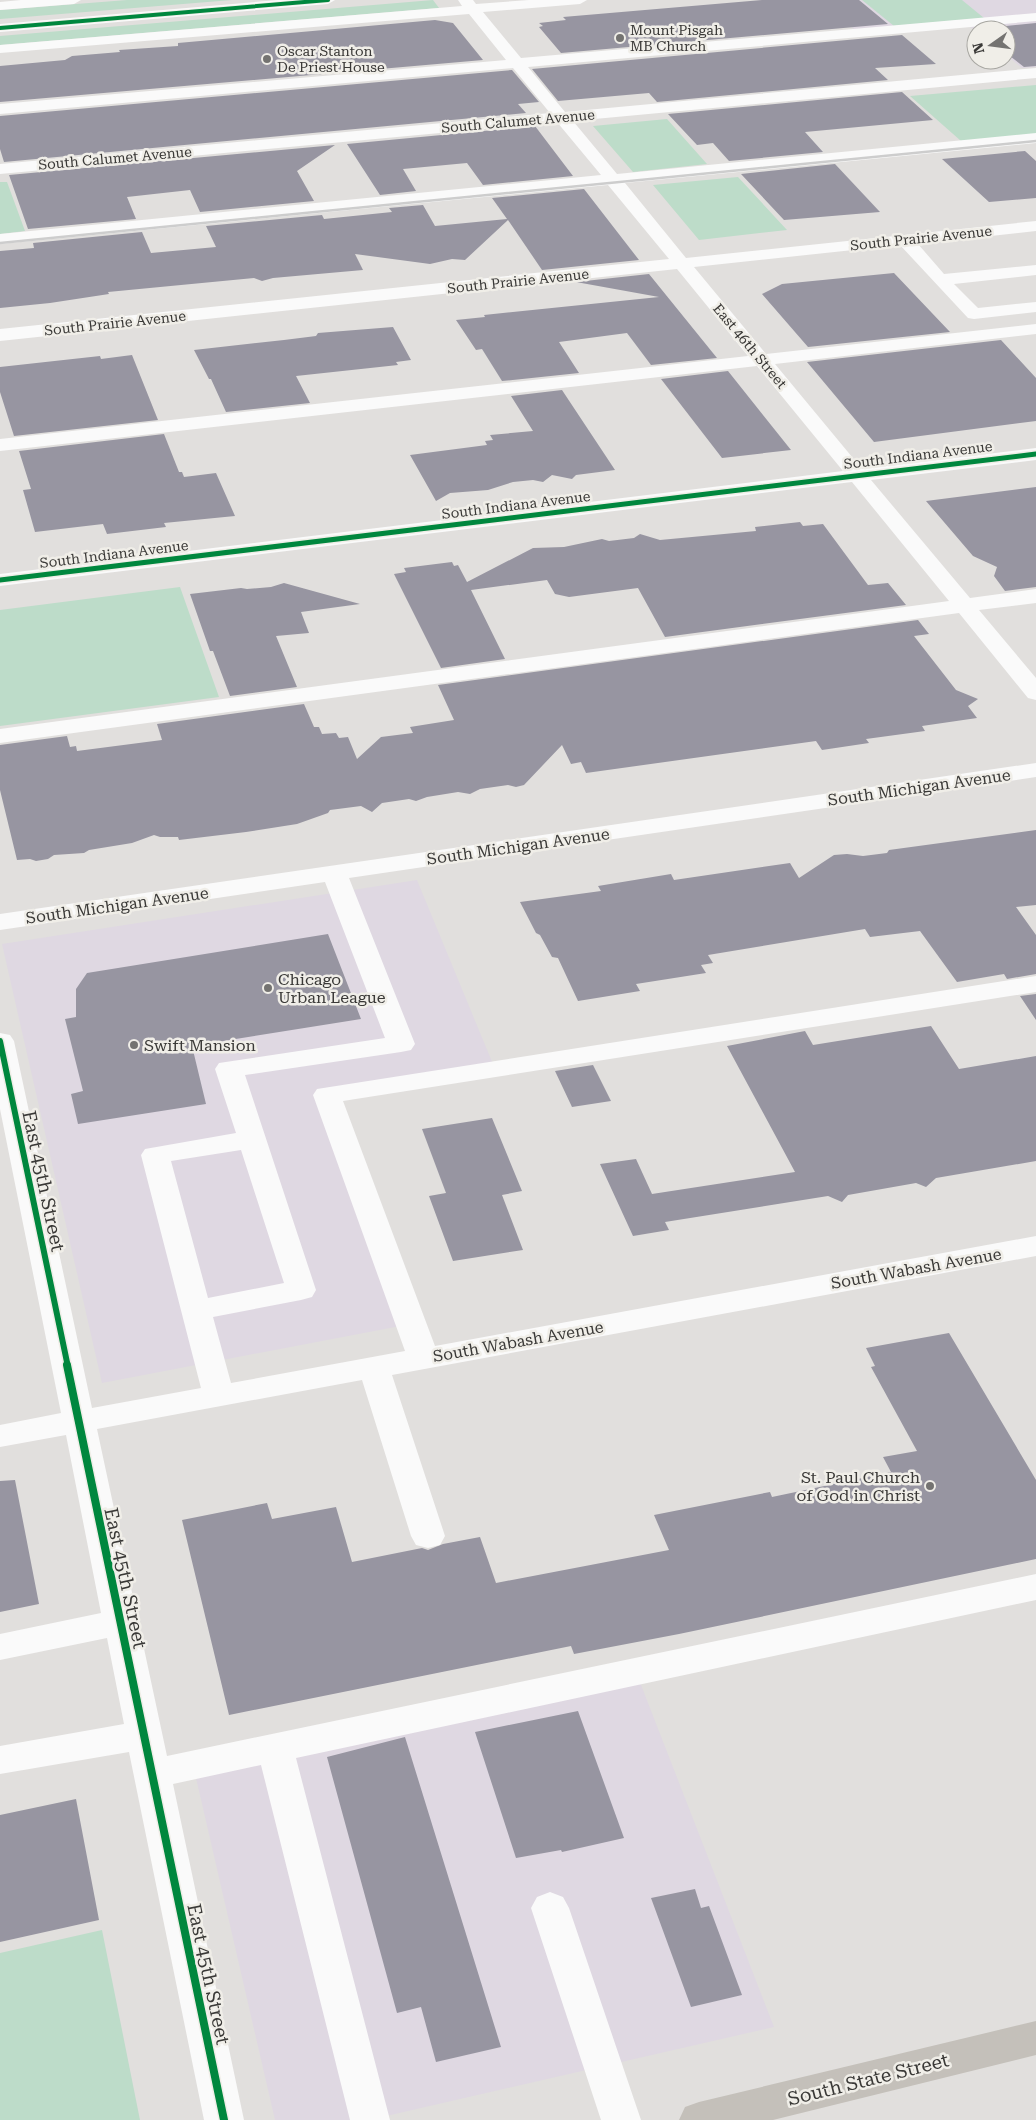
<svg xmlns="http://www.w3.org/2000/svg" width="1036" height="2120" viewBox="0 0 1036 2120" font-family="'Roboto Serif',serif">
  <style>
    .commercial { fill: #dfd8e2 }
    .green { fill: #bddcc9 }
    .building { fill: #9795a1 }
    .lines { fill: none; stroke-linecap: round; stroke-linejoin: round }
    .minor { fill: #fafafa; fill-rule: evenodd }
    .major { fill: #c4c0ba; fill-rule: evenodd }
    .rail { stroke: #cdcdcd; stroke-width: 2.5 }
    .cycleway-far3-casing { stroke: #f0eee8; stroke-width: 5.5 }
    .cycleway-far2-casing { stroke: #f0eee8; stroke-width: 8 }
    .cycleway-far1-casing { stroke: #f0eee8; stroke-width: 9 }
    .cycleway-casing { stroke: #f0eee8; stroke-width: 11 }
    .cycleway-far3 { stroke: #00873e; stroke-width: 4 }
    .cycleway-far2 { stroke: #00873e; stroke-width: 5 }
    .cycleway-far1 { stroke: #00873e; stroke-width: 6 }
    .cycleway { stroke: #00873e; stroke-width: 8 }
    .poi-dot { fill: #747371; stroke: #f0eee8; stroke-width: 2 }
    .labels { text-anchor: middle; stroke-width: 5; stroke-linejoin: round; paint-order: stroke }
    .far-poi-label { font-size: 14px; fill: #3a3937; stroke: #f0eee8; text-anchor: start }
    .far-street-label { font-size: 14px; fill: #3a3937; stroke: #f0eee8 }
    .street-label { font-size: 16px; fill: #3a3937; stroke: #f0eee8 }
    .poi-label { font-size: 16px; fill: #3a3937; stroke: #f0eee8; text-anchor: start }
    .near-street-label { font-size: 19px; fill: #3a3937; stroke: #f0eee8 }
  </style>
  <rect width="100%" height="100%" fill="#e1dfdd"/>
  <path class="commercial" d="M821,0H1036V67L1022,68L1006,55V30L976,31L965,23L858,33Z
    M417,880L495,1069L328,1095L411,1324L102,1383L2,944Z
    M636,1672L774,2027L369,2120H275L193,1765Z"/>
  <path class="green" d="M127,0H232L0,19V10Z
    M433,0L439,8L0,45V36Z
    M862,0H962L984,18L894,26Z
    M1036,85V134L961,141L910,96Z
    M667,119L707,164L633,172L593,126Z
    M738,177L787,230L699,240L653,185Z
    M0,182H7L25,231L0,234Z
    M180,587L219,697L0,726V610Z
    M102,1930L140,2120H0V1953Z"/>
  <path class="building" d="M762,0H859L888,24L561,53L539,27L543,26L539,23L566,20L563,17Z
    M435,20L453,23L483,60L0,102V66L65,60L72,56L120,52L119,50L178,46V43Z
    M1036,23V66L1024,67L1006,53V26Z
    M902,35L936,64L875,68L888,80L657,102L649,93L558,101L532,69Z
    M512,70L539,102L518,104L526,113L4,162L0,149V116Z
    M902,92L933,120L805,132L823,152L729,161L713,143L697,145L668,114Z
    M535,126L573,176L483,185L467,163L403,169L416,191L380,195L347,144Z
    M335,145L297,171L314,201L200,212L190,190L127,197L136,219L28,229L9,175Z
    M1025,151L1036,161V198L989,202L942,159Z
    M835,164L880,212L784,220L741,174Z
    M584,189L639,260L542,270L508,220L465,260L452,259L430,264L355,254L363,270L273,278L262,281L254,278L108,292L109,294L50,303L0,308V251L34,248L33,243L142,232L151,253L216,247L206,226L322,215L324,219L392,212L389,208L423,205L435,226L507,219L492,198Z
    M894,273L950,332L808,347L762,294L782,284Z
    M649,274L717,358L651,365L627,333L559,342L579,373L502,381L482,349L476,350L456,320L485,317L484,315L659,297L576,282Z
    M393,327L411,360L396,362L398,365L296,376L310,403L226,412L211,379H209L194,350L284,340L316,336L318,333Z
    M1001,340L1036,378V421L874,442L807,362Z
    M132,355L158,420L14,436L0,392V367L100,356L101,359Z
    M728,371L791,450L722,458L661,379Z
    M562,390L615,470L576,475L572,479L552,475L543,482L533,480L513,482L488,490L450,493L436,501L410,455L487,445L485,441L493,440L490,435L533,431L511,396Z
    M164,434L179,472H182L184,477L216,473L235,516L164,523L166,527L107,534L103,524L35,532L23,490L31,489L19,451Z
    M1036,487V587L1005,591L994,576L997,567L973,556L926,501Z
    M800,522L803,526L823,524L868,585L888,583L906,605L665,637L638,588L569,597L555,594L547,580L471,590L505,659L441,668L394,574L406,572L404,568L452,562L454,566L458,565L467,582L533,548L564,547L602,539L609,541L634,538L640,534L660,540L756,531L755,527Z
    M284,583L360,604L301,612L309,633L276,636L297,687L230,696L213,651H210L190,594L241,588L247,589L271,587Z
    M918,620L929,634L914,636L956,690L978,699L968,706L977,718L922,726L925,731L866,739L869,743L822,750L816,741L586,773L581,762L571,764L562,745L524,785L516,787L508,785L480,789L470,794L458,792L427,797L416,801L409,799L382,803L372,812L361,806L330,810L328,813L297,824L246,832L179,840L178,837H160L154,835L132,843L89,850L84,853L54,855L48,859L36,861L30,859L17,860L0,790V745L67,736L70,747L76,746L77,751L162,740L157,724L304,704L314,727H319L322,734L336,733L339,738L348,737L357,759L381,737L413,733L410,727L454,720L438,685Z
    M1036,830V905L1016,907L1036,935V974L1007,979L1004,974L957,982L920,931L870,937L865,929L708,955L713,963L701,965L706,973L636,984L640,991L578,1001L558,958L552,957L540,935L536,933L520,902L601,891L598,886L671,874L674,880L790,863L799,878L834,855L847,854L863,856L887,853L889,850Z
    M328,934L361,1019L192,1046L206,1104L78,1124L71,1094L83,1091L65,1019L76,1017V989L87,973Z
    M1036,994V1020L1020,996Z
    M931,1026L959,1069L1036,1056V1161L936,1178L926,1187L916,1183L848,1195L842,1202L828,1196L665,1222L669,1230L633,1236L600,1164L636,1159L652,1194L795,1172L727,1046L805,1031L813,1045Z
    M593,1065L611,1101L572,1107L555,1071Z
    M492,1118L522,1191L502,1195L523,1250L453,1261L429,1196L446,1193L422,1129Z
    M949,1333L1036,1480V1559L679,1634L574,1654L571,1646L229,1715L182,1520L267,1503L272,1519L336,1507L352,1562L422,1548L428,1550L443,1544L480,1537L496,1583L669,1550L654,1515L770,1492L772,1497L891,1472L883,1457L917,1451L871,1367L875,1366L866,1348Z
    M15,1480L39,1604L0,1612V1481Z
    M578,1711L624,1838L562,1852L561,1850L516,1858L475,1732Z
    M405,1737L501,2047L436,2062L421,2007L397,2013L327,1757Z
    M76,1799L99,1920L0,1942V1815Z
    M695,1889L701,1908L709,1906L742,1995L691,2007L651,1898Z"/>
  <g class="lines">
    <path class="minor" d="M21,0H81L74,4L0,10V2Z
      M278,0H335L328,4L0,32V24Z
      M458,0H473L476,4L529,0H587L580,4L483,12L521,58L1036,13V21L528,67L565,112L1036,68V78L573,121L617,174L1036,133V143L625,183L686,258L1036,221V231L918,244L944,274L1036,265V275L954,284L978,308L1036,302V312L974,319L968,318L900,245L694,267L766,354L1036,324V334L775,364L862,469L1036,448V460L871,480L970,598L1036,589V603L979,610L1036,678V700L1028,698L959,613L0,743V729L949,601L852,482L0,586V574L843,471L757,366L0,451V439L748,356L677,269L0,341V329L669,259L608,185L0,244V234L601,175L557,122L0,174V164L550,113L513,68L0,114V104L506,60L469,14L0,53V45L462,6Z
      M1036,763V777L349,878L415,1044L411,1050L401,1052L245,1075L316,1290L312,1297L301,1300L213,1317L231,1383L405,1351L313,1095L317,1089L1036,976V992L343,1101L435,1346L1036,1236V1256L392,1375L445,1536L440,1545L428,1548L416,1545L411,1536L362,1380L97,1429L167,1756L1036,1574V1600L296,1758L390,2120H350L261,1765L173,1784L244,2120H204L129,1752L0,1774V1746L124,1724L107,1638L0,1660V1634L101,1613L66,1435L0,1447V1425L61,1413L0,1109V1033L10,1035L14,1041L92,1408L201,1388L141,1155L145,1149L236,1133L215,1069L219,1063L385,1038L325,882L0,930V914ZM241,1150L284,1283L208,1298L171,1161Z
      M550,1892L563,1897L569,1908L641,2120H601L531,1908L537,1897Z"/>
    <path class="major" d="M1036,2021V2055L773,2120H679L685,2107L699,2102Z"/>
    <path class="rail" d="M0,243L1036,141"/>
    <defs>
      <path id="cycleway-far3" d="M0,28L328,0"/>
      <path id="cycleway-far2" d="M0,580L1036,454"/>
      <path id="cycleway-far1" d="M0,1041L68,1367"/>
      <path id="cycleway" d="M67,1365L224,2120"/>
    </defs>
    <use href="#cycleway-far3" class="cycleway-far3-casing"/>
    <use href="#cycleway-far2" class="cycleway-far2-casing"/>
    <use href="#cycleway-far1" class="cycleway-far1-casing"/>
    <use href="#cycleway" class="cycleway-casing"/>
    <use href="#cycleway-far3" class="cycleway-far3"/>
    <use href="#cycleway-far2" class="cycleway-far2"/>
    <use href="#cycleway-far1" class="cycleway-far1"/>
    <use href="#cycleway" class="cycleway"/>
  </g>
  <g class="poi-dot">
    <circle cx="620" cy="38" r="5"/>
    <circle cx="267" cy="59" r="5"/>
    <circle cx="268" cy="988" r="5"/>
    <circle cx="134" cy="1045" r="5"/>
    <circle cx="930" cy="1486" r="5"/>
  </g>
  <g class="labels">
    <g class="far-poi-label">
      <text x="630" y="35">Mount Pisgah<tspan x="630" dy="16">MB Church</tspan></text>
      <text x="277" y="56">Oscar Stanton<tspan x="277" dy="16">De Priest House</tspan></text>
    </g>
    <g class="far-street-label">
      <text transform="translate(518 121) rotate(-5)" y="5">South Calumet Avenue</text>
      <text transform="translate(115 158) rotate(-5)" y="5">South Calumet Avenue</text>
      <text transform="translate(921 238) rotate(-6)" y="5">South Prairie Avenue</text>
      <text transform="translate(518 281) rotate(-6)" y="5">South Prairie Avenue</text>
      <text transform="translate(115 323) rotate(-6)" y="5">South Prairie Avenue</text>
      <text transform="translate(750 346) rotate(50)" y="5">East 46th Street</text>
      <text transform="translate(918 455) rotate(-7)" y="5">South Indiana Avenue</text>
      <text transform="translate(516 505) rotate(-7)" y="5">South Indiana Avenue</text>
      <text transform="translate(114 554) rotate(-7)" y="5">South Indiana Avenue</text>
    </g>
    <g class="street-label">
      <text transform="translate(919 787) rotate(-8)" y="6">South Michigan Avenue</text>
      <text transform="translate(518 846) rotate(-8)" y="6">South Michigan Avenue</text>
      <text transform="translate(117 905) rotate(-8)" y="6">South Michigan Avenue</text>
      <text transform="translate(916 1268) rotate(-10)" y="6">South Wabash Avenue</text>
      <text transform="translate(518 1341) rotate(-10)" y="6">South Wabash Avenue</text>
    </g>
    <g class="poi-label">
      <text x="278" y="985">Chicago<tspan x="278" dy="18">Urban League</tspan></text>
      <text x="144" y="1051">Swift Mansion</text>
      <text x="920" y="1483" text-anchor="end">St. Paul Church<tspan x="920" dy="18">of God in Christ</tspan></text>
    </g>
    <g class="near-street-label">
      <text transform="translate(44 1181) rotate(78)" y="7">East 45th Street</text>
      <text transform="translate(126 1578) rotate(78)" y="7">East 45th Street</text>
      <text transform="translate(209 1974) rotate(78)" y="7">East 45th Street</text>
      <text transform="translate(868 2079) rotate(-14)" y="7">South State Street</text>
    </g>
  </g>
  <g transform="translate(991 45) rotate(256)"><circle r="24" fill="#f0eee8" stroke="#a7a6a1"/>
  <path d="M0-4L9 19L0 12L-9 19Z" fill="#747371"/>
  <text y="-8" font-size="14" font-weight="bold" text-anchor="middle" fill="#3a3937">N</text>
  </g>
</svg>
